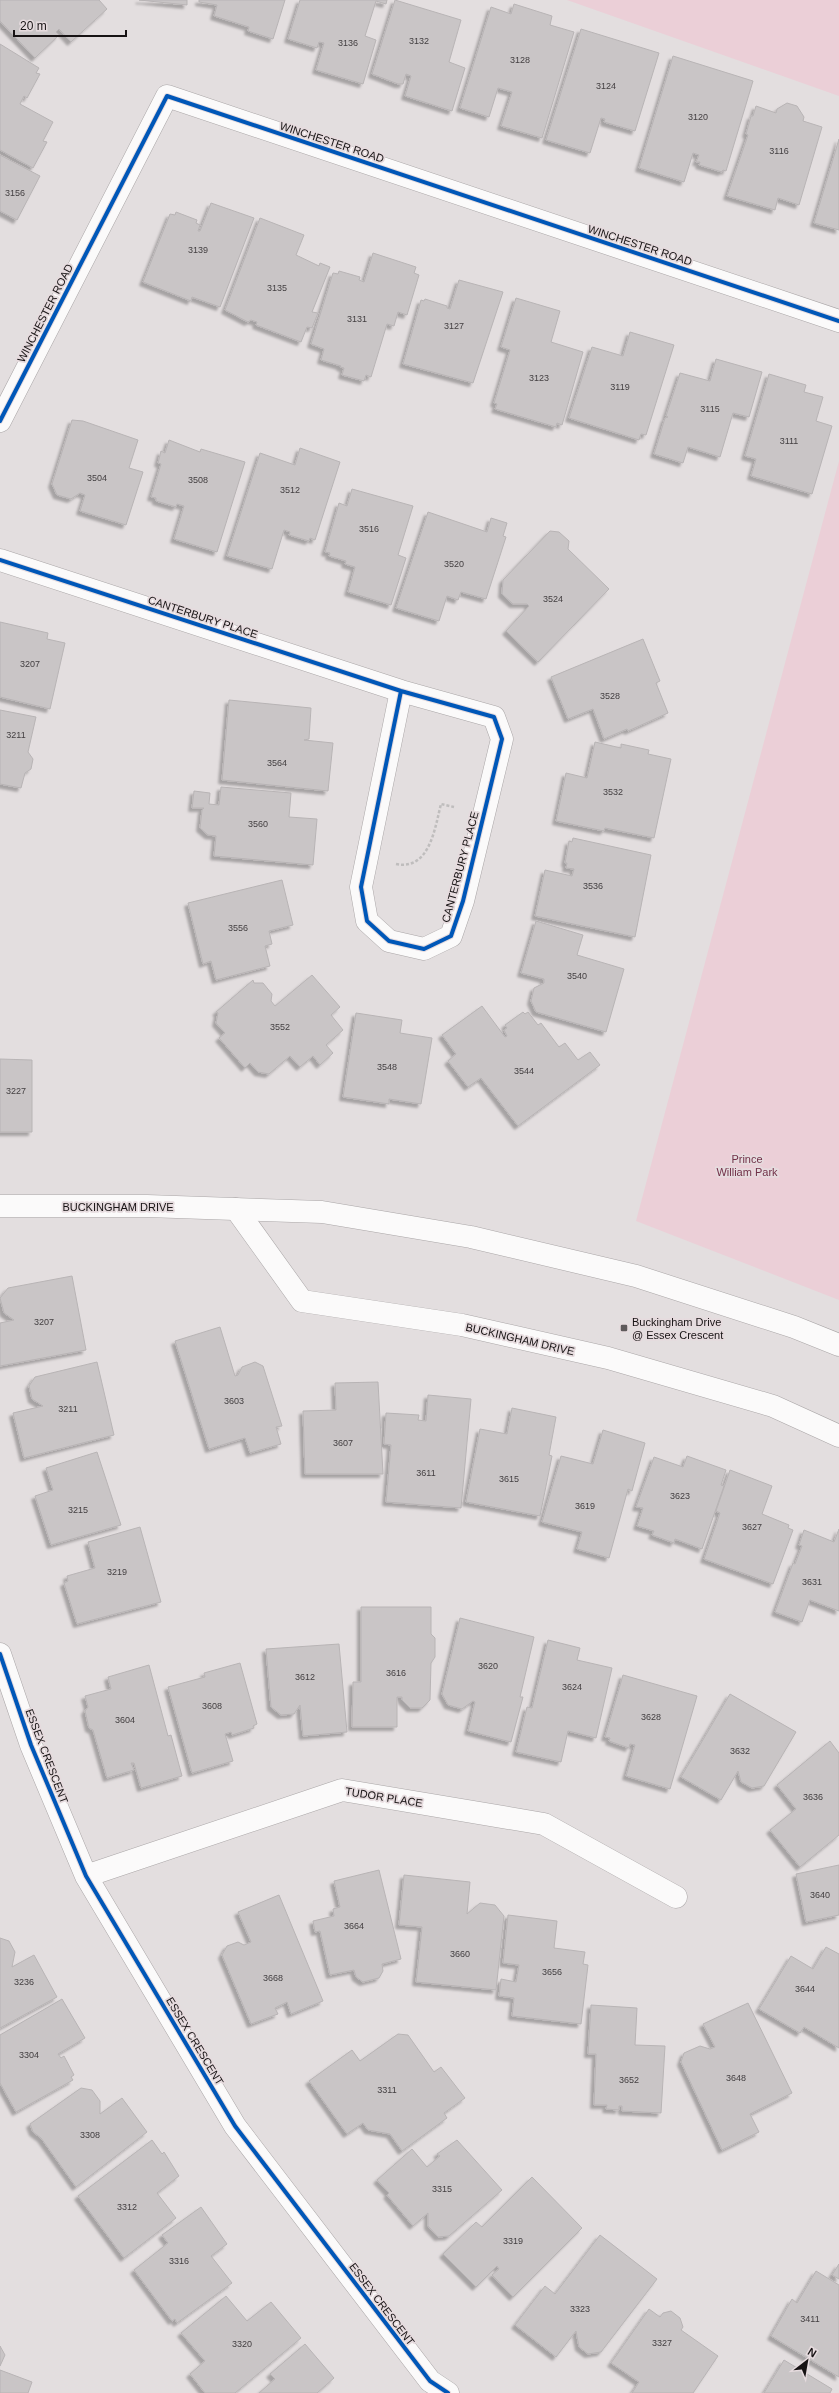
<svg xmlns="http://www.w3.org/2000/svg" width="839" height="2393" viewBox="0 0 839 2393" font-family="Arial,sans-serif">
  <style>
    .green { fill: #ebcfd7 }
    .building { fill: #c9c5c6; stroke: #b8b4b5; filter: url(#shadow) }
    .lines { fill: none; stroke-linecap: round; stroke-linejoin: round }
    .street-casing { stroke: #aaa6a7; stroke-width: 23 }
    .secondary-casing { stroke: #aaa6a7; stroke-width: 23 }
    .path { stroke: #bfbdbd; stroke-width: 2.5; stroke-dasharray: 3 2; stroke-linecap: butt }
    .street { stroke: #fbfafa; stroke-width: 22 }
    .secondary { stroke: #fbfafa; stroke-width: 22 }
    .cycleway-casing { stroke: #e6dbde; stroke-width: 6 }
    .cycleway { stroke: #0057b8; stroke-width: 4 }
    .poi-dot { fill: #5e5a5b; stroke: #e6dbde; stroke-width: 1.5 }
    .labels { text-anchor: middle; stroke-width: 3.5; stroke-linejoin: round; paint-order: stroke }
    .number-label { font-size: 9px; fill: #444042 }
    .street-label { font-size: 11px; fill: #171314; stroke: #e6dbde }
    .park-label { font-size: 11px; fill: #713148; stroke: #e6dbde }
    .poi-label { font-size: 11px; fill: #171314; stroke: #e6dbde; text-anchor: start }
  </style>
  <defs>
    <filter id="shadow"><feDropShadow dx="-3.5" dy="3.5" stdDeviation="1" flood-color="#0004"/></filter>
  </defs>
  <rect width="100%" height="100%" fill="#e3dedf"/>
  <path class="green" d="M567,0H839V96Z
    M839,461V1300L636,1221Z"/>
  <path class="building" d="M0,0H99L107,9L71,42L59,29L56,32L59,35L35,58L0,21Z
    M139,0H187V5Z
    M199,0H285L273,39L248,31L249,27L214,16L217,5L199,2Z
    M300,0H387L386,4L376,1L365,36L376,40L363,84L316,70L324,43L319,42L317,48L288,39Z
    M395,0L461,20L449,62L465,68L452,111L405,96L411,76L406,74L403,84H398L372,74Z
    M514,4L552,16L550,25L574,32L542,138L501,126L512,92L498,88L489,117L460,108L491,7L511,14Z
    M581,29L659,53L635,131L604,122L605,119L601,118L590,153L546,140Z
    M0,44L39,68L36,73L40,74L27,98L24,96L20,104L53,122L43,141L47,142L33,168L0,150Z
    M673,56L753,81L726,171L723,170L722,172L699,165L700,162H696L699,155L693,153L684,182L639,168Z
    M787,103L797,106L804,117L803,121L822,127L799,205L778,198L775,210L727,196L748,135L746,134L751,116H753L756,106L776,113L777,109Z
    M839,139V230L814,223Z
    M0,155L40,176L17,220L0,211Z
    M211,203L254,218L220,307L192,297L191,301L143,282L170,214L175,215L176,212L197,220L196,223L200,225L198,231H200Z
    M260,218L304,235L296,255L319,266L320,263L330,267L312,312L318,313L312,328L307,327L301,342L256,325L257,322L251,320L248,322L225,310Z
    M373,253L416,267L414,273L419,275L407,315L398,312L394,326L387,324L371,377L366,375L364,381L342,375L344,368L340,367L341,366L321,360L324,349L311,344L333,273L338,274L339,271L360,277L359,280L364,282Z
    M459,280L503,292L473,383L403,364L421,300L424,301L425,299L447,306V308L450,309Z
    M516,298L560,311L551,342L583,352L562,425L557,423L556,427L495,409L497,404L494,403L510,350L501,347Z
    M630,332L674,345L646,435L641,434L639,440L569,418L592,347L623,356Z
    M716,359L762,372L749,417L733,413L720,457L688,447L683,463L654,454L665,418L668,417L666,416L680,373L710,381Z
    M769,374L806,385L804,392L823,397L816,421L832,426L812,494L751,476L756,459L745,456Z
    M72,420L83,421L138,440L129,468L143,472L126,525L80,511L85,495L80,493L71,499L57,495L52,484Z
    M169,440L200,452L201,449L245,462L217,552L174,539L184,506L177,504L176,507L156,501V498L151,497L161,464L158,463L161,451L165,453Z
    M300,448L340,462L315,540L310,538L309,541L289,535L290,532L284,530L272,569L227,556L260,453L295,465Z
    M352,489L413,506L398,555L406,558L391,605L348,592L355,567L345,564L346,561L329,556L330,553L325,552L339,503L347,506Z
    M428,512L487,532L491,518L507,523L503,536L506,537L486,599L461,592L458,600L447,596L439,621L396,608Z
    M550,531L559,532L569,541L568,549L609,589L538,662L506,631L529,606L527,604H513L502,594L503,580Z
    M0,622L48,633L47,639L65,643L50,709L0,697Z
    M643,639L660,681L656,683L668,713L628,731L627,729L604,739L593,709L568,719L551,677Z
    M229,700L311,708L309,739L304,740L333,743L328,791L222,780Z
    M0,710L36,717L28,752L33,759L31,769L25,773L21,788L0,784Z
    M595,742L621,748V744L649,750L648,754L671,759L654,838L605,828L604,831L556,821L566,773L587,778Z
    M221,787L291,793L289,817L317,819L313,865L214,856L216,836L208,835L200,828L202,810L204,808H192L194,791L210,793L209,804L219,805Z
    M573,838L651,855L635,937L535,916L545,870L572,876L574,869L566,868L567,863H565L569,841L572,842Z
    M282,880L293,925L269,931L272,944L265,946L270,966L216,980L211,961L203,964L188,903Z
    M536,921L583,935L577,955L624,969L606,1032L536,1012L531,1001L534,988L544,983V979L521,973Z
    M312,975L340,1007L331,1015L343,1030L326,1045L333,1053L320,1065L313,1056L300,1067L290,1056L269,1074L258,1072L250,1063L245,1068L219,1038L225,1033L216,1023L218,1013L216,1012L253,980L254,983H263L272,994L271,1001L275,1006Z
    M482,1006L505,1037L507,1036L504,1030L507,1028L505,1025L523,1012L525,1014L528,1012L538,1025L541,1023L559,1047L565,1043L578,1060L590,1052L600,1065L518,1126L481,1078L468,1087L448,1061L456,1054L442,1035Z
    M356,1013L402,1020L400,1033L432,1038L421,1104L389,1099V1104L343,1097Z
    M0,1059L32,1060V1132H0Z
    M72,1276L86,1350L0,1366V1323L14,1320L4,1313L0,1298L8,1288Z
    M220,1327L235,1376L238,1375L242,1367L255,1362L263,1366L282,1426L276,1427L281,1444L250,1453L245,1438L209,1449L175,1341Z
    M97,1362L114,1435L24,1458L13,1413L43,1406L32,1399L29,1386L35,1377Z
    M378,1382L383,1474H305L303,1411L336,1410L335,1383Z
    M428,1395L471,1399L461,1508L386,1502L391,1445L384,1444L386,1413L419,1415L418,1420L426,1421Z
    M512,1408L556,1417L549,1455L552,1456L540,1516L466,1502L480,1429L507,1434Z
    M603,1430L645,1443L632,1491L628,1489L609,1558L577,1549L582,1532L542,1522L561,1456L593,1464Z
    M97,1452L121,1525L51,1545L35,1496L53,1490L46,1468Z
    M687,1456L726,1470L721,1485L724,1486L702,1549L675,1539L674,1543L652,1535L654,1531L637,1526L643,1508L636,1507L654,1457L683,1467Z
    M730,1470L772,1486L762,1514L789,1525L788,1528L793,1530L773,1584L704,1559L720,1513L716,1511Z
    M140,1527L161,1602L77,1624L64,1583L68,1581L67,1576L95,1568L88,1542Z
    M839,1529V1611L810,1600L802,1622L775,1612L793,1563L795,1564L802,1546L799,1545L804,1530L834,1542Z
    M361,1607H431V1634L435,1638V1657L431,1663L430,1700L422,1708H410L402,1700V1697H397V1727H352L353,1682H361Z
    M460,1618L534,1637L520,1697H523L511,1742L468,1731L475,1702L473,1701L462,1709L448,1705L442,1694Z
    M548,1640L580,1648L577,1660L612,1668L596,1738L568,1731L561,1762L516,1752L527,1707L532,1708Z
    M339,1644L347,1732L303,1736L300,1705L294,1714L281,1715L271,1707L266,1649Z
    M240,1663L257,1724L253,1726L254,1728L232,1735L231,1732L225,1734L233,1761L192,1773L168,1687L205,1677L204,1673Z
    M149,1665L168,1736L171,1735L182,1776L141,1788L134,1763H131L134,1770L107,1778L93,1730L89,1728L85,1711L88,1707L85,1696L111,1689L108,1677Z
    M623,1675L697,1696L670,1789L626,1776L635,1745L630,1744L629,1748L609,1741L610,1738L605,1737Z
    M730,1694L796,1732L764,1786L752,1788L741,1782L738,1771L721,1800L681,1777Z
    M830,1741L839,1753V1835L800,1867L770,1830L796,1809L777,1785Z
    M839,1865V1915L806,1922L796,1874Z
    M379,1870L401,1959L382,1964L383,1971L379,1978L363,1982L356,1977L354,1970L330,1975L320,1931L315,1932L313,1921L334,1916L333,1909L340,1907L334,1881Z
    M404,1875L470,1882L467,1914L480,1903L495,1905L504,1916L496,1990L416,1982L422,1927L399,1925Z
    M279,1895L323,2001L291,2014L287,2002L275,2008L278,2014L251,2024L222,1955L227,1946L238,1942L244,1945L251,1942L238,1912Z
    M508,1915L557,1921L554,1948L585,1952L583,1964L588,1965L581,2024L512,2016L514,1998L499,1996L501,1979L516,1982L519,1965L503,1963Z
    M0,1938L9,1941L15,1952L12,1967L34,1955L57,1997L0,2028Z
    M826,1947L839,1954V2048L804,2027L800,2033L759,2009L791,1956L813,1969Z
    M62,1999L85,2038L58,2054L61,2058L64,2056L74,2075L71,2077L73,2080L16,2112L0,2083V2035Z
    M748,2003L792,2093L750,2114L759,2132L722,2150L681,2062L684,2053L700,2046L710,2049L715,2047L703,2024Z
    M591,2005L637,2008L635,2045L665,2046L661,2113L622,2111V2106H619V2110L606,2109L607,2105H594L596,2054H588Z
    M398,2034L408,2035L434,2072L441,2067L465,2098L444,2113L447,2118L402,2151L390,2134L368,2130L363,2123L347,2134L309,2081L352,2050L360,2061Z
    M81,2088L92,2090L100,2101V2114L122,2098L147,2132L76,2187L41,2138L33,2132L30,2124Z
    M152,2140L162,2154L164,2152L179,2176L157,2193L176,2218L124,2258L78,2196Z
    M457,2140L502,2190L449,2236L438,2237L428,2226V2213L413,2226L387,2195L389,2193L377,2180L412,2149L427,2167L440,2156L437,2154Z
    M532,2177L582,2228L513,2297L492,2275L499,2269L497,2266L476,2287L443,2254L476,2222L482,2227Z
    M201,2207L227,2244L211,2256L232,2283L177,2323L175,2319L172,2321L134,2270L168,2243L162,2235Z
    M600,2235L657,2279L601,2352L588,2354L579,2347L576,2331L556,2357L515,2325L545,2286L555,2294Z
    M839,2264V2279L832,2275Z
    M816,2271L839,2285V2377L771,2336L792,2299L797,2303Z
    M226,2296L247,2321L271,2302L301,2338L235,2393H205L190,2374L205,2361L181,2333Z
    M649,2309L660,2317L663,2313L671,2311L680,2318L683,2327L681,2330L718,2356L693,2393H632L639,2382L611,2363Z
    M305,2344L334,2378L317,2393H259L275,2379L270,2374Z
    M0,2346L5,2355L0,2366Z
    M784,2360L832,2389L830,2393H764Z
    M0,2370L32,2382L28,2393H0Z"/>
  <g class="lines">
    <defs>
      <path id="street" d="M0,421L167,96L839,321
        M0,560L401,691L494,717L502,739L463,901L451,936L424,949L389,941L367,921L361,887L401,691
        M236,1209L302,1301L462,1325L608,1358L773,1406L839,1436
        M0,1654L31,1745L86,1876L235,2126L430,2381L448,2393
        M86,1876L342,1790L544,1824L676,1897"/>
      <path id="secondary" d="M0,1206H147L322,1212L471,1237L636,1276L794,1327L839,1345"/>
    </defs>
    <use href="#street" class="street-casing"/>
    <use href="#secondary" class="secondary-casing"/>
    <path class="path" d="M396,864C430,871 435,827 441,804L454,807"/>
    <use href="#street" class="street"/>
    <use href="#secondary" class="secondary"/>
    <defs>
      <path id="cycleway" d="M0,421L167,96L839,321
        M0,560L401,691L494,717L502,739L463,901L451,936L424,949L389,941L367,921L361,887L401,691
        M0,1654L31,1745L86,1876L235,2126L430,2381L448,2393"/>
    </defs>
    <use href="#cycleway" class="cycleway-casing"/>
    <use href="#cycleway" class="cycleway"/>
  </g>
  <rect class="poi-dot" x="620" y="1324" width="8" height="8" rx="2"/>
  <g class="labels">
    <g class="number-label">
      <text x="419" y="44">3132</text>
      <text x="348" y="46">3136</text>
      <text x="520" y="63">3128</text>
      <text x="606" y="89">3124</text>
      <text x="698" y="120">3120</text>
      <text x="779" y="154">3116</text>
      <text x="15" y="196">3156</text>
      <text x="198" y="253">3139</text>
      <text x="277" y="291">3135</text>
      <text x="357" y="322">3131</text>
      <text x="454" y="329">3127</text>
      <text x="539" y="381">3123</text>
      <text x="620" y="390">3119</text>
      <text x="710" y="412">3115</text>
      <text x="789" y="444">3111</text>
      <text x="97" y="481">3504</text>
      <text x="198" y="483">3508</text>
      <text x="290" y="493">3512</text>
      <text x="369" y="532">3516</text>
      <text x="454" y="567">3520</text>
      <text x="553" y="602">3524</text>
      <text x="30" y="667">3207</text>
      <text x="610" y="699">3528</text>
      <text x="16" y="738">3211</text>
      <text x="277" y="766">3564</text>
      <text x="613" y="795">3532</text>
      <text x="258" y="827">3560</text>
      <text x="593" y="889">3536</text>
      <text x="238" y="931">3556</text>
      <text x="577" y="979">3540</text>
      <text x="280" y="1030">3552</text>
      <text x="387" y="1070">3548</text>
      <text x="524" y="1074">3544</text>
      <text x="16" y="1094">3227</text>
      <text x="44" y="1325">3207</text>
      <text x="234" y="1404">3603</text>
      <text x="68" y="1412">3211</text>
      <text x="343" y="1446">3607</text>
      <text x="426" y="1476">3611</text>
      <text x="509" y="1482">3615</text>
      <text x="680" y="1499">3623</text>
      <text x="585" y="1509">3619</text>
      <text x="78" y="1513">3215</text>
      <text x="752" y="1530">3627</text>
      <text x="117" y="1575">3219</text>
      <text x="812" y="1585">3631</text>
      <text x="488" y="1669">3620</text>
      <text x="396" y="1676">3616</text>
      <text x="305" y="1680">3612</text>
      <text x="572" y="1690">3624</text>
      <text x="212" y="1709">3608</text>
      <text x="651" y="1720">3628</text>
      <text x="125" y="1723">3604</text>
      <text x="740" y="1754">3632</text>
      <text x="813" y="1800">3636</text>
      <text x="820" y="1898">3640</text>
      <text x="354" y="1929">3664</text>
      <text x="460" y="1957">3660</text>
      <text x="552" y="1975">3656</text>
      <text x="273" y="1981">3668</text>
      <text x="24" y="1985">3236</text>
      <text x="805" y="1992">3644</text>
      <text x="29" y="2058">3304</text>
      <text x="736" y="2081">3648</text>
      <text x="629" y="2083">3652</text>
      <text x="387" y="2093">3311</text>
      <text x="90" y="2138">3308</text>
      <text x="442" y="2192">3315</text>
      <text x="127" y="2210">3312</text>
      <text x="513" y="2244">3319</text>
      <text x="179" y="2264">3316</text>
      <text x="580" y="2312">3323</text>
      <text x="810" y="2322">3411</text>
      <text x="662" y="2346">3327</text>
      <text x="242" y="2347">3320</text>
    </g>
    <g class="street-label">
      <text transform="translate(332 142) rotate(18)" y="4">WINCHESTER ROAD</text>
      <text transform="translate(640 245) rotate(18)" y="4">WINCHESTER ROAD</text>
      <text transform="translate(45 313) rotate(-63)" y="4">WINCHESTER ROAD</text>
      <text transform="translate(203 617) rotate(18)" y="4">CANTERBURY PLACE</text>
      <text transform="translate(460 867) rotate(-75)" y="4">CANTERBURY PLACE</text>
      <text x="118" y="1211">BUCKINGHAM DRIVE</text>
      <text transform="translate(520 1339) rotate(13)" y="4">BUCKINGHAM DRIVE</text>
      <text transform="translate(47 1756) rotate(69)" y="4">ESSEX CRESCENT</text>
      <text transform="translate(384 1797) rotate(9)" y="4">TUDOR PLACE</text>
      <text transform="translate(195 2041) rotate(59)" y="4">ESSEX CRESCENT</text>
      <text transform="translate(382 2304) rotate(53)" y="4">ESSEX CRESCENT</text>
    </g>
    <g class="park-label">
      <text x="747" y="1163">Prince<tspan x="747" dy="13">William Park</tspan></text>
    </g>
    <g class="poi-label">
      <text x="632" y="1326">Buckingham Drive<tspan x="632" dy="13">@ Essex Crescent</tspan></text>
    </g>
  </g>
  <g transform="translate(807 2361) rotate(31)" stroke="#e6dbde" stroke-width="3" paint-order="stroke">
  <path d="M0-3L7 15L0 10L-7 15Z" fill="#171314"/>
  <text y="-6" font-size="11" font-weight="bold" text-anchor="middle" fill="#171314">N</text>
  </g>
  <path d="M14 30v6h112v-6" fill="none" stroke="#171314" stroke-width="2"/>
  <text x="20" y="30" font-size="12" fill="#171314" stroke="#e6dbde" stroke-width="3" paint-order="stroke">20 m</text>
</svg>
